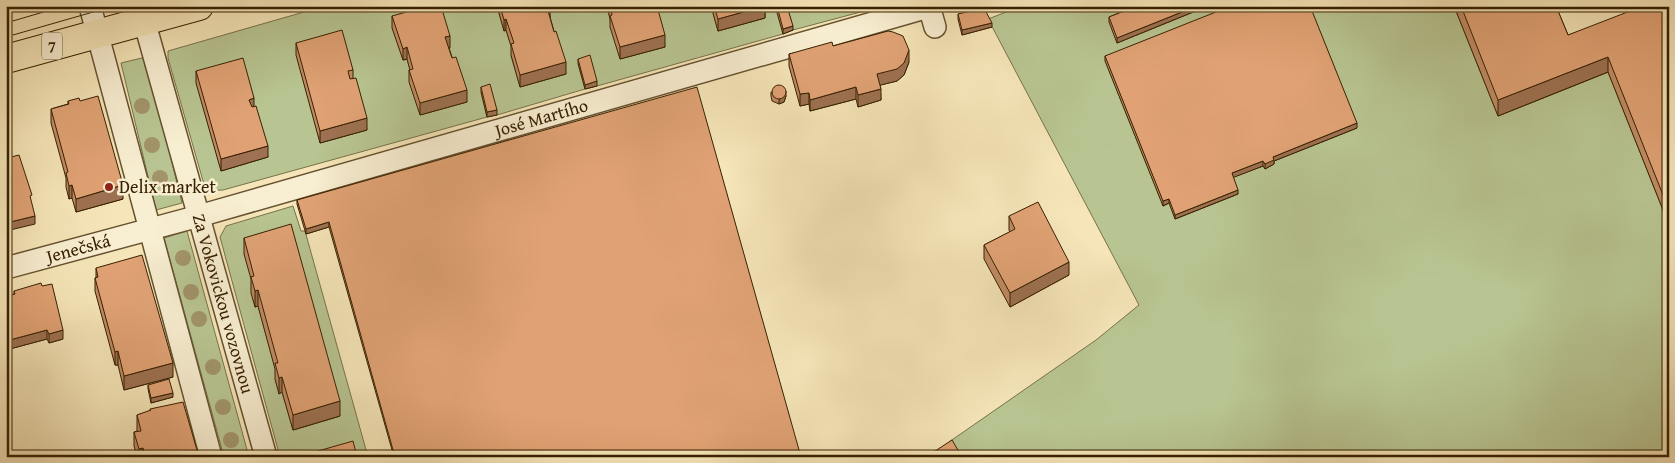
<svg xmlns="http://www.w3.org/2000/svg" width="1675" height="463" viewBox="0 0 1675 463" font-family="'Gentium Book Plus',serif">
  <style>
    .green { fill: #b8c592; stroke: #78724a; fill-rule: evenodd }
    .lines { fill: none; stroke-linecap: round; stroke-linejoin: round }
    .minor-casing { stroke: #66512f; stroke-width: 24 }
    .primary-casing { stroke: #372001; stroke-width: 30 }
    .minor { stroke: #f8eed1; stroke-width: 21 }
    .primary { stroke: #f5e5b8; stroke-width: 28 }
    .tram { stroke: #372001; stroke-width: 1 }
    .tree { fill: #a2946b }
    .wall { fill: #c18b64; stroke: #372001 }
    .shaded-wall { fill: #9d7151; stroke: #372001 }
    .building { fill: #e0a274; stroke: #372001 }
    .poi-dot { fill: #8f2418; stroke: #f8eed1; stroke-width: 2 }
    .labels { text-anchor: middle; stroke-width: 5; stroke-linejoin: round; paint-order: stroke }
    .shield { fill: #f8eed1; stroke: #715e3f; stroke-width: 1 }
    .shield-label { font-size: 16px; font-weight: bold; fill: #372001 }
    .street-label { font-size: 18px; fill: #372001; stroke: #f8eed1 }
    .poi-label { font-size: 18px; fill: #372001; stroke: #f8eed1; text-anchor: start }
  </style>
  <rect width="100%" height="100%" fill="#f5e5b8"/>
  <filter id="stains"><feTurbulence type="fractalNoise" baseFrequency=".004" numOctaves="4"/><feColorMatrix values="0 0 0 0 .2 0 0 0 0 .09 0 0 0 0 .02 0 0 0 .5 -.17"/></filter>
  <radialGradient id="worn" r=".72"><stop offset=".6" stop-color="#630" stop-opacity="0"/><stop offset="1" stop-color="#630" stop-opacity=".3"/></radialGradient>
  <path class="green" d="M325,6H497L504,31L506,30L514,55L511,56L520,87L546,6H607L612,27L651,6H711L718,31L762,6H876L872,9L793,30L786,7L783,34L597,86L590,60L578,64L585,89L497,115L490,89L481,92L487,117L223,190C213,191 209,188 203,181L168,58V51ZM393,28L449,47L445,49L413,81L407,59L403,60Z
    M1022,6H1454L1498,116L1608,72L1669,225V457H959L949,442L1096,340L1139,305L988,19Z
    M146,57L182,203L156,210L121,63Z
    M293,206L301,231H305L368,457H280L220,237L226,226ZM254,292L340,416L293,430L282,392L279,393L275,379L278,378L258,306L255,307Z
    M187,231L249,457H224L164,238Z"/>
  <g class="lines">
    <defs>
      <g id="minor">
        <path d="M90,6L211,457"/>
        <path id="s1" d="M140,6L266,457"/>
        <path d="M929,6L935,27"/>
        <path id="s2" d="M6,268L199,216L932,6"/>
      </g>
      <path id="primary" d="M6,59L199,6"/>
    </defs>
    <use href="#minor" class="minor-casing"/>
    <use href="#primary" class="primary-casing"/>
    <use href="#minor" class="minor"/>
    <use href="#primary" class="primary"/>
    <path class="tram" d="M6,23L64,6
      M6,37L114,6"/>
  </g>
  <g class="tree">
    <circle cx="142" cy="106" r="8"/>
    <circle cx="152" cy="145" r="8"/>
    <circle cx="160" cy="178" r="8"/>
    <circle cx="183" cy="258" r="8"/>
    <circle cx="191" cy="292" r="8"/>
    <circle cx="199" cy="319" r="8"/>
    <circle cx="213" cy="367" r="8"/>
    <circle cx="223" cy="407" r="8"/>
    <circle cx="231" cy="440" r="8"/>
  </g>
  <path class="wall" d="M497,6H549L550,17L566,74L520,87L511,55V46L506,30L504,31Z
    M607,6H657L665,47L620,59L610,27V19Z
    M711,6H765V18L718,31Z
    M776,6H787L793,30L783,34L776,9Z
    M1137,6H1208L1117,43L1109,22V17Z
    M1454,6H1556L1568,35L1669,6V225L1608,72L1498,116Z
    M958,14L992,27L962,35L958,19Z
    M392,16L450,48H449L467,102L420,115L409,82V70H410L407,59L403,60L392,28Z
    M296,43L353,70V79L367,130L320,143L296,55Z
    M833,46L909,62L904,75L897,81L880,85L881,100L858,107L856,99L810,111L809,104L800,106L789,66V54Z
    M1105,56L1357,128L1274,161V164L1265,169L1263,166L1233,177L1238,194L1175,219L1169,203L1163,206L1105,61Z
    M578,59L597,86L585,89L578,63Z
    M196,71L254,106L268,157L221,171L196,83Z
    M481,87L497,115L487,117L481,92Z
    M771,92L786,96L784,102L779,104L772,101L771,96Z
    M68,101L123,199L76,212L72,198L69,199L66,187V178L51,123V109L68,104Z
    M297,200L801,457H394L329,227L306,234L297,204Z
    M1009,216L1069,275L1010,307L984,259V245L1010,232L1009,230Z
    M244,238L340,416L293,430L282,392L279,394L275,379V369L258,306L255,307L251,293V279L244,254Z
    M96,268L173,377L124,390L118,365H115L95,291V278L96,277Z
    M14,291L63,339L49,343L47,339L6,350V297L14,294Z
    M148,385L173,397L151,403L148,389Z
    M150,409L199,457H137L134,446V432L137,431V415L150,411Z"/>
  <path class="shaded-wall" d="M765,6V18L718,31V19Z
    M1197,6H1208L1117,43V38Z
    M547,7H550V18Z
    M506,19V30L504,31V20Z
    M992,23V27L962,35V30Z
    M793,26V30L783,34V29Z
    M665,35V47L620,59V47Z
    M450,36V48L445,49V37Z
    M407,47V59L403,60V49Z
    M909,50V62L904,75L897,81L877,86V74Z
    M1608,57V72L1498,116V100Z
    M566,62V74L520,87V75Z
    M597,81V86L585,89V85Z
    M856,87V99L810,111V100Z
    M881,89V100L858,107V95Z
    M467,90V102L420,115V103Z
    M786,91V96L784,102L779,104V100Z
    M809,93V104L800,106V94Z
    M254,98V110L249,111V100Z
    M497,110V115L487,117V112Z
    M367,118V130L320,143V131Z
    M1357,123V128L1274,161V164L1265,169V164L1273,157Z
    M268,146V157L221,171V159Z
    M1263,161V166L1232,178V173Z
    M72,185V198L69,199V186Z
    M123,185V199L76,212V199Z
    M1238,190V194L1175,219V215Z
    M1169,199V203L1163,206V201Z
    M35,216V224L6,231V223Z
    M329,222V227L306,234V229Z
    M1069,262V275L1010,307V293Z
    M258,290V306L255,307V291Z
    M47,330V339L6,350V341Z
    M63,330V339L49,343V334Z
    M118,351V365H115V352Z
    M173,363V377L124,390V376Z
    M282,377V392L279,394V378Z
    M173,393V397L151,403V398Z
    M340,401V416L293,430V415Z
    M143,448V457H139V449Z"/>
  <path class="building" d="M428,6H441L450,36L445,37L452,58L456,57L467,90L420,103L409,70L413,69L407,47L403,49L392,16Z
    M500,6H549L547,7L554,32L556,31L566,62L520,75L511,44L514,43L506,19L504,20Z
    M610,6H657L665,35L620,47L610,16L612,15Z
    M714,6H765L718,19Z
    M777,6H787L793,26L783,29Z
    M1137,6H1197L1117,38L1109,17Z
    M1231,6H1310L1357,123L1273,157L1274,160L1265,164L1263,161L1232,173L1238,190L1175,215L1169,199L1163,201L1105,56Z
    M1461,6H1556L1568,35L1643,6H1669V33L1668,34L1669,36V210L1608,57L1498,100Z
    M984,8L992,23L962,30L958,14Z
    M342,30L353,70L348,71L350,79L356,78L367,118L320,131L296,43Z
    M888,31L893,32L903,36L909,50L904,63L897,69L877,74L881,89L858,95L856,87L810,100L809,93L800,94L789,54L832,42L833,46Z
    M590,55L597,81L585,85L578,59Z
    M243,58L254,98L249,100L252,107L256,106L268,146L221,159L196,71Z
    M490,84L497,110L487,112L481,87Z
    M772 92a7 7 0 1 1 14 0a7 7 0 1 1-14 0Z
    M697,87L801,457H395L329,222L306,229L297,200Z
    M98,96L123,185L76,199L72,185L69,186L66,173L68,172L51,109L69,104L68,101L79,98L80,101Z
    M19,155L32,195L30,196L35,216L6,223V167L9,166L7,158Z
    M1038,202L1069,262L1010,293L984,245L1015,229L1009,216Z
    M291,224L340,401L293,415L282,377L279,378L275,363H278L258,290L255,291L251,277L254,276L244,238Z
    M142,255L173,363L124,376L118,351L115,352L95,278L98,277L96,268Z
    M41,283L42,286L52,284L63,330L49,334L47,330L6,341V297L15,294L14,291Z
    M169,379L173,393L151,398L148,385Z
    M183,402L199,457H146L143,448L139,449L134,432L141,431L137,415L151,410L150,409Z
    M952,440L962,457H931L929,455Z
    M353,441L357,457H305L304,455Z"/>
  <circle class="poi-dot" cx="109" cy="187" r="5"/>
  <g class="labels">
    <rect class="shield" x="42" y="32.5" width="20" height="27" rx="4"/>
    <g class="shield-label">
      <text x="52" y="52">7</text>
    </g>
    <g class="street-label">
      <text dy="6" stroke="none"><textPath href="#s2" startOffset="556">José Martího</textPath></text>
      <text dy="6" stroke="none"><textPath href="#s2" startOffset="75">Jenečská</textPath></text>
      <text dy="6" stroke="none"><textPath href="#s1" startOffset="309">Za Vokovickou vozovnou</textPath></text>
    </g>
    <g class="poi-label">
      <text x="119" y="193">Delix market</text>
    </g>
  </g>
  <rect width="1675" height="463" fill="none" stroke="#f5e5b8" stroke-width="25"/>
  <rect x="8" y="8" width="1660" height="448" fill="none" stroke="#372001" stroke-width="2.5"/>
  <rect x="12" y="12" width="1650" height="438" fill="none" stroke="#372001"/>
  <rect width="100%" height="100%" filter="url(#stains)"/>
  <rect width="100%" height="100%" fill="url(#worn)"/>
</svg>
